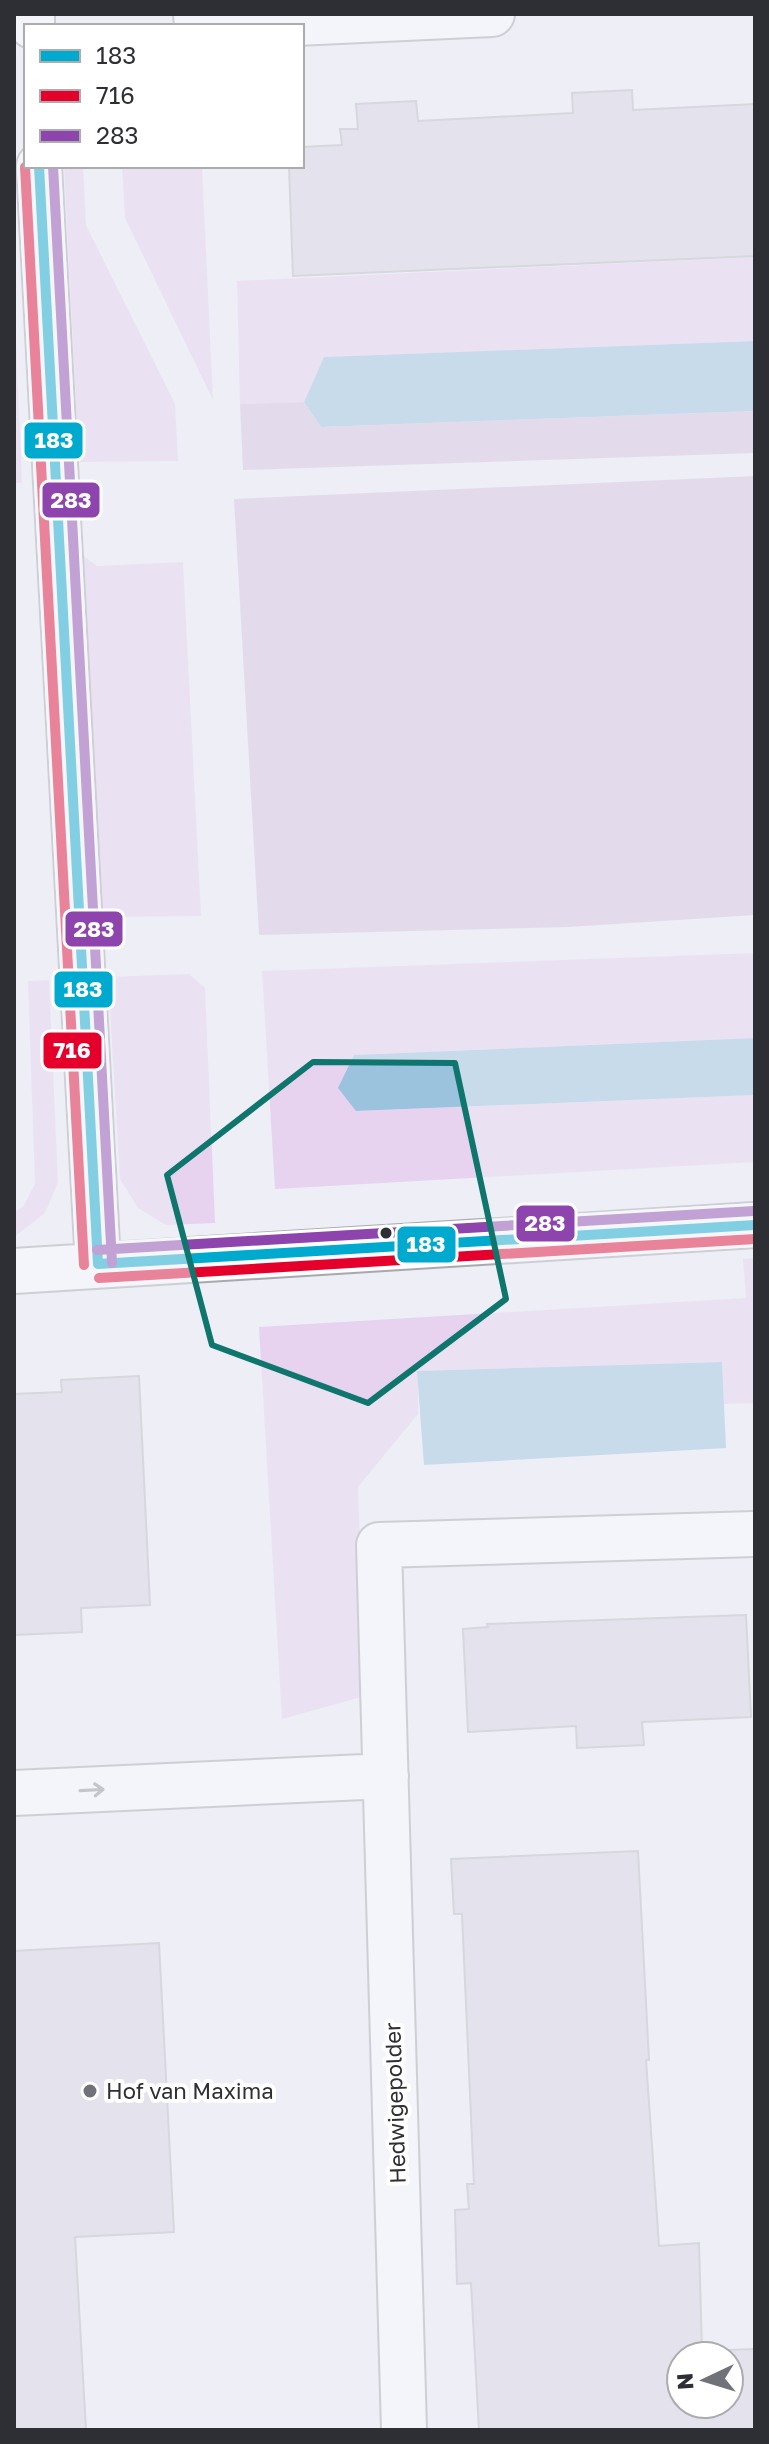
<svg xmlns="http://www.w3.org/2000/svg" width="769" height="2444" viewBox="0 0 769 2444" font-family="'Golos Text',sans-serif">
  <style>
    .green { fill: #e7d2ef }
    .forest { fill: #d8c3df }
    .water { fill: #9cc3de }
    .building { fill: #d9d6e3; stroke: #bcbbc1; stroke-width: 2; fill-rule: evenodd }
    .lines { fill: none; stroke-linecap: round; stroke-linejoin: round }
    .street-casing { stroke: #a8a9ae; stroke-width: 48 }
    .street { stroke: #fcfcfe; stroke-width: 44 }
    .bus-1-casing { stroke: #fff; stroke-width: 16 }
    .bus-2-casing { stroke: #fff; stroke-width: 16 }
    .bus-3-casing { stroke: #fff; stroke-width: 16 }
    .bus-1 { stroke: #00a9ce; stroke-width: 10 }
    .bus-2 { stroke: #e4002b; stroke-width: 10 }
    .bus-3 { stroke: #8e44ad; stroke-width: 10 }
    .oneway { stroke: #95969a }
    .marked { fill: none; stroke: #0f766e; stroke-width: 6; stroke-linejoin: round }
    .bus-dot { fill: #2e2f35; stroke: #fff; stroke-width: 3 }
    .poi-dot { fill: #717279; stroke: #fff; stroke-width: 3 }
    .labels { text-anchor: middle; stroke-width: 8; stroke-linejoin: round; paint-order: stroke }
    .poi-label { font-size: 22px; fill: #2e2f35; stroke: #fff; text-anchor: start }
    .street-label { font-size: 22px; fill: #2e2f35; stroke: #fff }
    .line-badge { stroke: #fff; stroke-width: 3 }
    .badge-label { font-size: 22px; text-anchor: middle; font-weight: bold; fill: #fff }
  </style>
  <rect width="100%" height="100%" fill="#edeef6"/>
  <path class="green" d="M64,166H83L86,225L175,404L178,461L79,462Z
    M122,166H202L213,400L125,218Z
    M755,257V341L324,357L304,402L240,404L237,281Z
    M14,297L22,483H14Z
    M82,555L97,566L183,562L201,916L102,917Z
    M755,953V1038L354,1055L357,1111L755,1095V1162L275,1189L262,971Z
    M189,974L205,988L215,1223L166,1225L138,1208L120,1179L108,977Z
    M49,980L58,1182L45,1213L14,1237V1212L23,1207L35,1184L28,981Z
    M755,1258V1403L724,1404L722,1362L418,1371V1414L358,1487L365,1696L282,1719L259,1327L746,1298L743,1259Z"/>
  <path class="forest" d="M304,402L321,427L755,411V453L243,470L240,404Z
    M755,476V915L569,927L259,935L234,499Z"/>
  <path class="water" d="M755,341V411L321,427L304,402L324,357Z
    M755,1038V1095L356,1111L338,1088L354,1055Z
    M722,1362L726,1448L424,1465L417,1371Z"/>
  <path class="building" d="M632,90L633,110L755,104V256L293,276L289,166H302V147L342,145L340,129H358L356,104L416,101L418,121L496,117L573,113L572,93Z
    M139,1376L150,1605L81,1608L82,1632L14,1635V1394L62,1392L61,1380Z
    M746,1615L751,1717L642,1722L644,1745L577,1748L576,1726L468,1732L463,1629L488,1627L487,1624Z
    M638,1851L649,2060H646L659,2246L699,2243L702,2351L755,2349V2430H479L471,2283L457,2284L455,2210L469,2209L467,2184H474L462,1914H454L451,1859ZM681,2356H729V2404H681Z
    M159,1943L174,2232L75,2237L86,2430H14V1951Z"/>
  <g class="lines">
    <defs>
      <path id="street" d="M32,14V26
        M196,14L197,26
        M230,26L492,14
        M39,166L98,1264
        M14,1271L755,1225
        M14,1793L386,1776
        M404,2430L379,1545L755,1534"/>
    </defs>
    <use href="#street" class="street-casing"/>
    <use href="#street" class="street"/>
    <defs>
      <path id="bus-1" d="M39,166L98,1264
        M98,1264L755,1225"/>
      <path id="bus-2" d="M25,167L84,1265
        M99,1278L755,1239"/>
      <path id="bus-3" d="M53,166L112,1263
        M97,1250L754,1211"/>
    </defs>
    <use href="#bus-1" class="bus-1-casing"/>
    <use href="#bus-2" class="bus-2-casing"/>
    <use href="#bus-3" class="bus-3-casing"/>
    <use href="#bus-1" class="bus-1"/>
    <use href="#bus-2" class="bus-2"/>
    <use href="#bus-3" class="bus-3"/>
  </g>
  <defs><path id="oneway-shaft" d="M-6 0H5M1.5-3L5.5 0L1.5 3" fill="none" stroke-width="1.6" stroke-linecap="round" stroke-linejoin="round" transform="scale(2)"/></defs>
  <use class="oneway" href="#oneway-shaft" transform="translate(92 1790) rotate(-3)"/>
  <path d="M0 0H769V2444H0ZM313,1062L455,1063L506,1299L368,1403L212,1345L167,1175Z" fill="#edeef6" fill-opacity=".55" fill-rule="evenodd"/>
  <path class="marked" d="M313,1062L455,1063L506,1299L368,1403L212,1345L167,1175Z"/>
  <circle class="bus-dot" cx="386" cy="1233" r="7"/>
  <circle class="poi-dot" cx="90" cy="2091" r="8"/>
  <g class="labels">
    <g class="poi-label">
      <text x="106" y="2099">Hof van Maxima</text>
    </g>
    <g class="street-label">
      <text transform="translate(395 2103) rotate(-92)" y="8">Hedwigepolder</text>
    </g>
  </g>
  <g class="line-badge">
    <rect x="23" y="421" width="61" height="39" rx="8" fill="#00a9ce"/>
    <rect x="41" y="481" width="60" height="38" rx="8" fill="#8e44ad"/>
    <rect x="64" y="910" width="60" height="38" rx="8" fill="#8e44ad"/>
    <rect x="53" y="970" width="61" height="39" rx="8" fill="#00a9ce"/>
    <rect x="42" y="1031" width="61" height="39" rx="8" fill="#e4002b"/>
    <rect x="515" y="1204" width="61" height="39" rx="8" fill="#8e44ad"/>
    <rect x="396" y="1225" width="61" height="39" rx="8" fill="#00a9ce"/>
  </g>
  <g class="badge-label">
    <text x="54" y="448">183</text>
    <text x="71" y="508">283</text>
    <text x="94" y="937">283</text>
    <text x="83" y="997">183</text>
    <text x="72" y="1058">716</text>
    <text x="545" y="1231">283</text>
    <text x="426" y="1252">183</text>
  </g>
  <rect width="769" height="2444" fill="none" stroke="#2e2f35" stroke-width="32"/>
  <rect x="24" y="24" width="280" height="144" fill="#ffffff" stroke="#abacae" stroke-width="2"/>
  <rect x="40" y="50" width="40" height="12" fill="#00a9ce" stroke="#abacae" stroke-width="2"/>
  <text x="96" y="64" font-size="24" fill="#2e2f35">183</text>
  <rect x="40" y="90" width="40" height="12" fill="#e4002b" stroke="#abacae" stroke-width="2"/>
  <text x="96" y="104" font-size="24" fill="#2e2f35">716</text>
  <rect x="40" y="130" width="40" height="12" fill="#8e44ad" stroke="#abacae" stroke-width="2"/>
  <text x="96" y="144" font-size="24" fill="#2e2f35">283</text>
  <g transform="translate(705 2380) rotate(266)"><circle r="38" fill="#ffffff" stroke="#abacae" stroke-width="2"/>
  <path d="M0-6L14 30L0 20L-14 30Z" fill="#717279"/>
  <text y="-12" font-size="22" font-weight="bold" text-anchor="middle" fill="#2e2f35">N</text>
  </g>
</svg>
